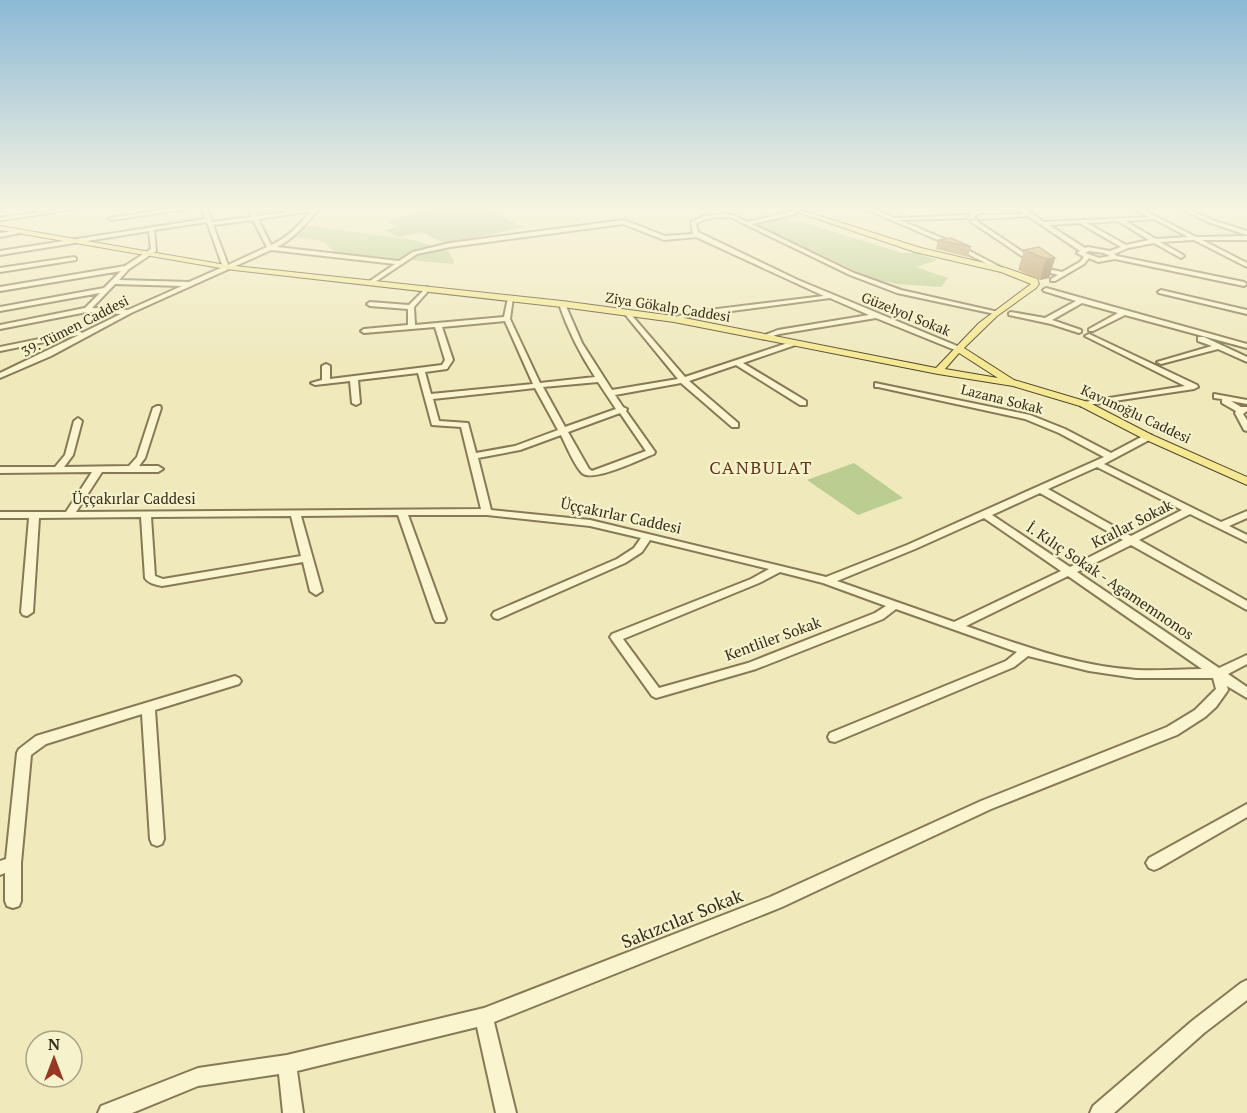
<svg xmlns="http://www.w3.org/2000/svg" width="1247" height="1113" viewBox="0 0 1247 1113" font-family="'PT Serif',serif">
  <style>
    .green { fill: #bbcd90 }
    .cemetery { fill: #b2c190 }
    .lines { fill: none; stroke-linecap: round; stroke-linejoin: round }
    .minor-casing { stroke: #877955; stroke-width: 4 }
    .major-casing { stroke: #54452a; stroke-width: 2 }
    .minor { fill: #faf5cf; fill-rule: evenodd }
    .major { fill: #f5e892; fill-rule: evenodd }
    .wall { fill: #b19161 }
    .shaded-wall { fill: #90764f }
    .building { fill: #cea971; stroke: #90764f; stroke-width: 1.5 }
    .labels { text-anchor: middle; stroke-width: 4.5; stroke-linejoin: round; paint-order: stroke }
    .far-street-label { font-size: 14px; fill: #352d1b; stroke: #f6f2cc }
    .street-label { font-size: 15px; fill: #352d1b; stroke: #f6f2cc }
    .quarter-label { font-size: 18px; letter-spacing: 1.5px; fill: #633619; stroke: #f6f2cc }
    .near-street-label { font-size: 18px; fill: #352d1b; stroke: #f6f2cc }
  </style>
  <rect width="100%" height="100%" fill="#efe9bc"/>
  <path class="green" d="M779,218L792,222L799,221L902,253H916L937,260L916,267L948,278L941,287L897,284L871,278L757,225Z
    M309,226L408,239L447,249L454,261L453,264L335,253L323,241L297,237L304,227Z
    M854,463L903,498L858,515L807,480Z"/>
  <path class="cemetery" d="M433,208H484L524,227L446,244L422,232L398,237L385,230L397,227L387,221Z"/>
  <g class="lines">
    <defs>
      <path id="minor" d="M177,208H192L112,220L109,218Z
        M202,208H207L212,222L252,217L248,208H253L257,216L319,208C308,222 294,239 277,247L399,261L413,252L450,243L624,220L665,236L693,234L691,222L704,216L722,214L733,215L747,222L794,211L796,214L752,224L854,273L901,290L998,312L995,314L897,293L850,275L730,217C718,217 706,217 696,224L698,232L798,280L962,348L955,350L876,318L779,334L764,339L760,337L778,330L869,315L830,298L693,316L672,320V318L693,312L824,296L696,237L664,240L623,224L450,247L417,254L372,284L369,282L370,281L395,264L271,250L131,313L51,356L0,378V373L79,335L0,351V347L79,331L82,333L121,314L87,312L0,329V325L85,308L100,293L0,311V307L104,288L121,271L0,291V287L125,266L151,249L149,231L0,255V251L205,219ZM311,211C299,225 288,238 271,245L258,219ZM253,220L267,247L228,265L213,225ZM207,222L223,267L189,282L119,280L129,269L156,251L154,230ZM115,284L182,286L128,310L92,308Z
        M863,208H870L895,218L968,215L966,218L900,220L956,244L1006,270L1001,271L952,246Z
        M1017,208H1023L1044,222L1149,217L1134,208H1140L1196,237L1247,236V240H1202L1247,263V267L1194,240L1160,242L1183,255L1184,256L1181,258L1154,243L1128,248L1114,254L1117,256L1244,282L1247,284L1244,286L1115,259L1098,262L1089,258L1084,264L1055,281H1051V279L1058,275L1044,271L970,221L975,220L1048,269L1062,272L1080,262L1084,257L1077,253L1080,251L1028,216L980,219L977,217L980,215L1024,214ZM1154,219L1188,237L1156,239L1125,221ZM1118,221L1149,240L1126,245L1087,223ZM1081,223V224L1121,247L1110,251L1088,247L1085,248L1049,225ZM1089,251L1104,253L1110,256L1099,258L1085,253Z
        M1180,208H1186L1212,220L1247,231V235L1208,222Z
        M18,230L20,231V233L0,237V233Z
        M74,257L76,258V260L0,272V268Z
        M427,287L430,289L414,307L415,325L504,317L508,298L513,297L510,319L540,383L595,377C580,354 568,330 559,304L562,302L565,304L582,343L612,390L678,379L624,313V311H628L685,377L791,342L798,344L743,363L806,401V405H800L736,365L689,381L738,423V427H732L681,383L615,395L623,407L627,409L626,411L655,452L654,454C641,459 592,483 582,473C574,465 566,445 561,435L520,450L478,458L491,510L590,520L826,577L907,545L1104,457L1059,433L1025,419L878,387H875V383L1030,415L1065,429L1111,453L1145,435H1151V439L1104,464L1221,522L1247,511V518L1229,526L1247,535V542L1190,514L1139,540L1247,601V610L1131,545L1077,572L1219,668L1247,655V664L1228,674L1247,687V698L1227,686L1228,690L1226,693L1216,707L1205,717L1177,735L991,809L782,907L494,1022L516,1113H496L477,1027L297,1071L303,1113H283L279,1074L198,1086L132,1113H98L101,1106L198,1068L287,1055L484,1008L770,897L981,801L1167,727L1195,710L1216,689L1213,678H1136L1089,671L1028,656L1014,667L835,742L830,741L828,737L830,733L1006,661L1017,652L896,609L883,619L756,669L656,698L652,696L612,640L610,637L612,634L751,579L769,569L650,540L642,552L625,563L498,619L494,618L492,615L494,612L617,559L634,548L641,538L590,526L487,515H408L446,619L444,622H436L434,619L398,515L301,516L322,591L316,595L310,591L303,562L162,586C156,585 148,583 145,578L141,517L39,518L33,612L27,616L23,615L21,612L29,518H0V512H66L92,472L0,473V467H55L65,455L74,421L78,418L82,421L73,455L64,467L129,466L137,457L153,408L157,406H160L161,408L145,458L139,466H158L163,469L158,472H102L76,512L481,509L461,427L432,425L418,373L358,380L360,403L356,405L352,403L350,381L315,385L311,383L322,380V366L326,364L330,366V379L442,365L445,360L435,327L364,333L361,331L364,329L408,325V309L370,306L367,304L370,302L409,305ZM505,321L533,384L431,394L425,372L447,369L453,360L442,327ZM598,382L616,409L565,427L543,387ZM535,388L558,430L515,446L476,453L468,423L439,421L433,399ZM620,413L646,451L592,471L589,469L568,432ZM1097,467L1182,510L1131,536L1048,489ZM1040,493L1123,540L1070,567L992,515ZM291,516L301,556L163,579L155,576L151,517ZM984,518L1061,571L954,622L837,581L915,549ZM780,572L823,583L886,606L875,613L748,663L659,688L623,639L759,583ZM1068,576L1202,669C1181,669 1159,671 1137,670C1078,667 1021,645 966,626Z
        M1046,288L1247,344V348L1125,315L1093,331H1089V329L1118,313L1082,303L1052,320L1081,330V332L1079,333L1051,324L1009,315V313L1011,312L1045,318L1076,301L1044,291L1043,290Z
        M1161,290L1247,310V314L1159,293L1158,292Z
        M1089,334L1197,385L1198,387L1194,389L1081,406L1080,404L1084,402L1185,386L1085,336Z
        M1198,337H1204L1247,357V362L1218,349L1161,364L1157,362L1212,346L1198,341Z
        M1214,394L1247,400V404L1231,401L1241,407H1247V411L1243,414L1247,420V431L1244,430L1235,413L1236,411L1222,403V399L1214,398Z
        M235,676L239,678L241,681L239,684L155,710L164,839L162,844L157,846L152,844L150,839L142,714L46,744L31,755L21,863V901L19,906L13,908L7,906L5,901V873L0,875V861L6,859L17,753L19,749L36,736Z
        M1247,804V817L1159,868L1154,870L1149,868L1146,863L1149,858Z
        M1247,980V1000L1204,1033L1114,1113H1090L1093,1106L1192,1021L1241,983Z"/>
      <path id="major" d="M66,208H84L0,221V217Z
        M785,208H795L921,248L1006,268L1037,279L1039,284L1036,288L997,316L964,348L1014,380L1088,402L1152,435L1247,477V485L1144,439L1080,406L1013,386L938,374L674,322L562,307L226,269L0,230V226L226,265L562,301L674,316L936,368L979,323L1031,284L1001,272L915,252ZM959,353L998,378L945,369Z"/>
    </defs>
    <use href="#minor" class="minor-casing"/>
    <use href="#major" class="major-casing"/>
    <use href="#minor" class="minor"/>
    <use href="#major" class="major"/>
  </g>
  <path class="wall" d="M938,240L971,247L968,257L936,249Z
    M1024,250L1055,258L1049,278L1040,280L1018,270Z"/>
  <path class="shaded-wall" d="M1055,258L1049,278L1040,280L1046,259Z"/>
  <path class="building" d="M951,238L971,247L938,240Z
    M1039,247L1055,258L1046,259L1024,250Z"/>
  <linearGradient id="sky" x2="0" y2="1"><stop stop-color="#8bb9d6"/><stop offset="0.57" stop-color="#f8f5e1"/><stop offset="1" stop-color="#f8f5e1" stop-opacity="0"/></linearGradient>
  <rect width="1247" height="364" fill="url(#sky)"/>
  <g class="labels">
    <g class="far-street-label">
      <text transform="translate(668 307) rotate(9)" y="5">Ziya Gökalp Caddesi</text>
      <text transform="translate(906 314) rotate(22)" y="5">Güzelyol Sokak</text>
      <text transform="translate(75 326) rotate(-27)" y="5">39. Tümen Caddesi</text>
      <text transform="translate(1002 399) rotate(14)" y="5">Lazana Sokak</text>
      <text transform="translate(1136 414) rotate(25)" y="5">Kavunoğlu Caddesi</text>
    </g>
    <g class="street-label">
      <text x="134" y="504">Üççakırlar Caddesi</text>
      <text transform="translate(621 516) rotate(12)" y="5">Üççakırlar Caddesi</text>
      <text transform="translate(1132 524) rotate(-27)" y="5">Krallar Sokak</text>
      <text transform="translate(1110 581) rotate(34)" y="5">İ. Kılıç Sokak - Agamemnonos</text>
      <text transform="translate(773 639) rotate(-20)" y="5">Kentliler Sokak</text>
    </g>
    <g class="quarter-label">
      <text x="761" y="474">CANBULAT</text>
    </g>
    <g class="near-street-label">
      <text transform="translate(682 919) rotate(-22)" y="6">Sakızcılar Sokak</text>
    </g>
  </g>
  <g transform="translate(54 1059)"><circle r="28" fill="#f6f2cc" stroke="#a9a385" stroke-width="1.5"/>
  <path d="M0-4.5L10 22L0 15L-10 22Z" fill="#973824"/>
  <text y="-9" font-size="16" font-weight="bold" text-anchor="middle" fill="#352d1b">N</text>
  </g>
</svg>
